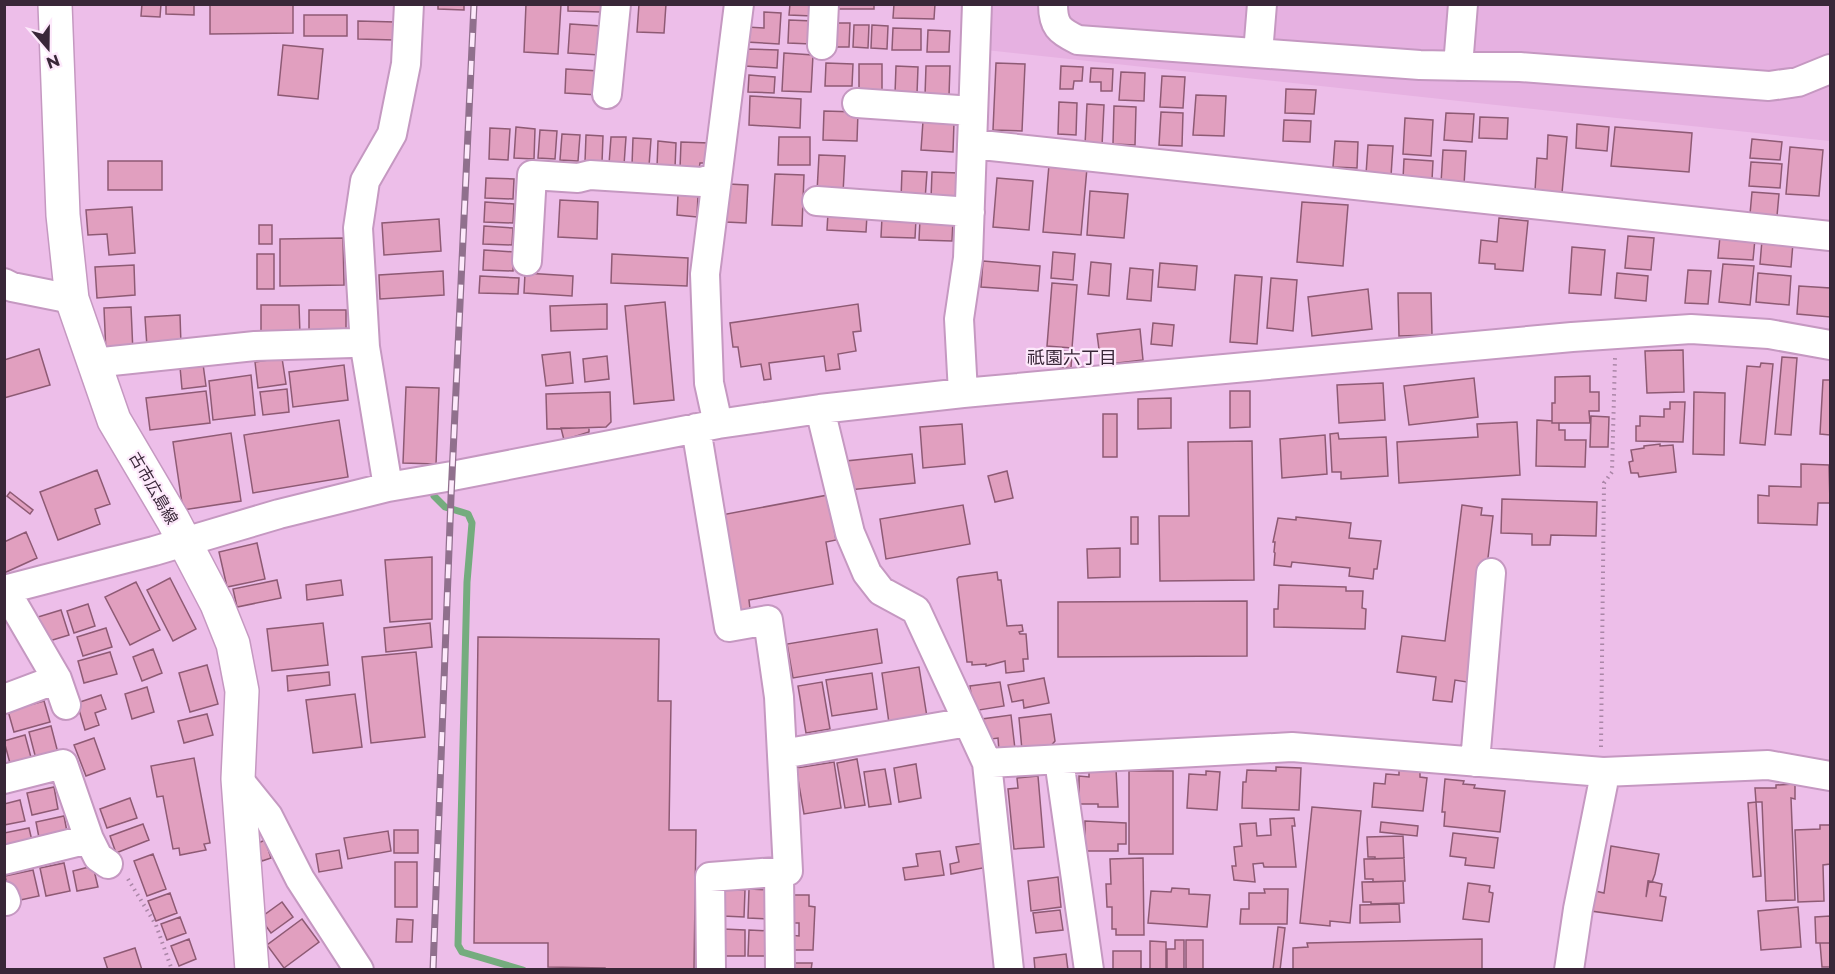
<svg xmlns="http://www.w3.org/2000/svg" width="1835" height="974" viewBox="0 0 1835 974" font-family="Montserrat,'Noto Sans JP',sans-serif">
  <style>
    .built { fill: #e6b1e1 }
    .lines { fill: none; stroke-linecap: round; stroke-linejoin: round }
    .stream { stroke: #75ac7e; stroke-width: 7 }
    .building { fill: #e19fbf; stroke: #8e5a74; stroke-width: 1.5 }
    .minor-casing { stroke: #c598c1; stroke-width: 32 }
    .major-casing { stroke: #c598c1; stroke-width: 36 }
    .path { stroke: #aa86a7; stroke-width: 4; stroke-dasharray: 1.5 4.5; stroke-linecap: butt }
    .minor { stroke: #fff; stroke-width: 28 }
    .major { stroke: #fff; stroke-width: 33 }
    .rail-casing { stroke: #90708d; stroke-width: 7 }
    .rail { stroke: #fde9fb; stroke-width: 4.5; stroke-dasharray: 14; stroke-linecap: butt }
    .labels { text-anchor: middle; stroke-width: 4.5; stroke-linejoin: round; paint-order: stroke }
    .street-label { font-size: 16px; fill: #392738; stroke: #fde9fb }
    .neighbourhood-label { font-size: 18px; fill: #392738; stroke: #fde9fb }
  </style>
  <rect width="100%" height="100%" fill="#edbee9"/>
  <path class="built" d="M988,5H1830V141L986,50Z"/>
  <g class="lines">
    <path class="stream" d="M434,496L445,507L468,514L472,523L467,582L458,945L462,952L523,970"/>
  </g>
  <path class="building" d="M142,4H161L160,17L141,16Z
    M166,4H194V15L166,14Z
    M210,4H293V33L210,34Z
    M438,4H464V10L438,9Z
    M526,4H561L558,54L524,52Z
    M568,4H602L601,12L568,11Z
    M639,4H666L664,33L637,32Z
    M790,4H813L812,16L789,15Z
    M837,4H874V9H837Z
    M894,4H935L934,19L893,18Z
    M764,12L781,13L779,44L746,42L747,27L764,28Z
    M304,15H347V36H304Z
    M789,20L813,21L811,44L788,43Z
    M358,21L395,22V40L358,39Z
    M833,23H850L849,47H832Z
    M570,24L601,26L599,55L568,53Z
    M854,25H869L868,48L853,47Z
    M872,25L888,26L887,49L871,48Z
    M893,28L921,29V50H892Z
    M928,30L950,31L949,52H927Z
    M283,45L323,49L318,99L278,95Z
    M746,49L778,50L777,68L745,66Z
    M784,53L813,55L811,92L782,91Z
    M826,63L853,64L852,86H825Z
    M996,63L1025,64L1022,131L993,130Z
    M859,64H882V90H859Z
    M896,66L918,67L917,94H895Z
    M926,66H950L949,96H925Z
    M1061,66L1083,67L1082,81H1074L1073,89H1060Z
    M1091,68L1113,69L1112,91H1101V82H1090Z
    M566,69L599,71L598,95L565,93Z
    M1121,72L1145,73L1144,101L1119,100Z
    M749,75L775,77L774,93L748,92Z
    M1162,76L1185,77L1183,108L1160,107Z
    M1286,89L1316,90L1314,114L1285,113Z
    M1196,95L1226,96L1224,136L1193,135Z
    M750,96L801,99L800,128L749,125Z
    M1059,102L1077,103L1076,135L1058,134Z
    M1087,104L1104,105L1102,146L1085,145Z
    M1114,106L1136,107L1135,145L1113,144Z
    M824,111L858,112L857,141L823,140Z
    M1161,112L1183,113L1182,146L1159,145Z
    M1446,113L1474,114L1472,142L1444,140Z
    M1480,117L1508,118L1507,139L1479,138Z
    M1405,118L1433,120L1431,156L1403,154Z
    M1284,120L1311,121L1310,142L1283,141Z
    M923,121L954,122L953,152L921,150Z
    M1577,124L1609,127L1607,151L1576,148Z
    M516,127L535,129L534,159L514,158Z
    M1615,127L1692,133L1689,172L1611,166Z
    M490,128L510,129L508,160L489,159Z
    M540,130L557,131L555,159L538,158Z
    M562,134L580,135L578,161L560,160Z
    M586,135L603,136L602,163L585,162Z
    M1548,135L1567,137L1562,193L1535,191L1537,158L1547,159Z
    M611,137H626L624,165L609,164Z
    M779,137H810V165H778Z
    M633,138L651,139L649,166L632,165Z
    M1752,139L1782,142L1780,160L1750,158Z
    M658,141L676,143L675,168L657,167Z
    M1335,141L1358,142L1357,168L1333,167Z
    M681,142L709,143L708,163H700L699,169H680Z
    M1368,145L1393,146L1391,176L1366,174Z
    M1790,147L1823,150L1819,196L1786,194Z
    M1443,150L1466,151L1464,185L1441,183Z
    M819,155L845,156L843,193L817,192Z
    M1404,159L1433,161L1432,180L1403,179Z
    M108,161H162V190H108Z
    M1751,162L1782,164L1780,188L1749,186Z
    M1049,165L1087,168L1081,235L1043,232Z
    M902,171L927,172L925,200L901,199Z
    M932,172L958,173L956,200L931,199Z
    M775,174L804,175L802,226L772,225Z
    M486,178L514,179L513,199L485,198Z
    M997,178L1033,181L1029,230L993,227Z
    M728,184L748,185L746,223L726,222Z
    M1090,191L1128,194L1124,238L1087,235Z
    M1752,192L1779,194L1777,216L1750,214Z
    M678,194L698,195L697,217L677,215Z
    M560,200L598,202L597,239L558,237Z
    M485,202L514,204L513,223L484,222Z
    M1302,202L1348,205L1343,266L1297,262Z
    M132,207L135,253L109,255L107,234L88,235L86,210Z
    M828,213L867,215L866,232L827,230Z
    M882,217L916,219L915,238L881,237Z
    M1499,218L1528,221L1523,271L1495,269V264L1479,263L1481,240L1497,242Z
    M439,219L441,251L384,255L382,223Z
    M920,219L953,220L952,241L919,240Z
    M259,225H272V244H259Z
    M484,226L513,228L512,245L483,244Z
    M1628,236L1654,238L1651,270L1625,268Z
    M1720,236L1755,239L1753,260L1718,258Z
    M343,238L344,285L280,286V239Z
    M1762,240L1793,243L1791,267L1760,264Z
    M1572,247L1605,250L1601,295L1569,293Z
    M484,250L514,252L513,271L483,270Z
    M1053,252L1075,254L1073,280L1051,278Z
    M257,254H274V289H257Z
    M612,254L688,258L687,286L611,283Z
    M983,261L1040,266L1038,291L981,287Z
    M1091,262L1111,264L1109,296L1088,294Z
    M1160,263L1197,266L1195,290L1158,287Z
    M1723,264L1754,266L1750,305L1719,302Z
    M134,265L135,295L97,298L95,267Z
    M1130,268L1153,270L1151,301L1127,299Z
    M1688,270L1711,271L1708,304L1685,303Z
    M443,271L444,295L380,299L379,275Z
    M525,273L573,276L572,296L524,293Z
    M1617,273L1648,276L1646,301L1615,298Z
    M1758,273L1791,276L1789,305L1756,302Z
    M1235,275L1262,277L1257,344L1230,342Z
    M480,276L519,278L518,294L479,293Z
    M1271,278L1297,280L1293,331L1267,328Z
    M1052,283L1077,285L1072,348L1047,346Z
    M1799,286L1830,288V317L1797,314Z
    M1368,289L1372,329L1312,336L1308,297Z
    M1398,293H1431L1432,335L1399,336Z
    M665,302L674,400L634,404L625,306Z
    M607,304V329L551,331L550,306Z
    M858,304L861,331L853,332L856,351L838,354L840,369L826,371L824,356L769,363L771,379L764,380L761,364L741,367L738,347H733L730,323Z
    M261,305H299L300,335H261Z
    M131,307L133,353L106,354L104,308Z
    M309,310H346V338H309Z
    M180,315L181,345L147,347L145,317Z
    M1153,323L1174,325L1172,346L1151,344Z
    M1140,329L1143,360L1101,365L1097,334Z
    M39,349L50,385L4,398V360Z
    M1048,350L1072,352L1071,368L1046,365Z
    M1683,350L1684,392L1647,393L1645,351Z
    M570,352L573,383L546,386L542,355Z
    M607,356L609,379L585,382L583,359Z
    M1782,357L1797,358L1791,435L1775,434Z
    M282,358L286,384L258,388L255,362Z
    M1761,363L1773,364L1765,445L1740,443L1747,366L1760,367Z
    M203,364L206,386L182,389L180,367Z
    M344,365L348,400L293,407L289,372Z
    M251,375L255,415L213,420L209,381Z
    M1590,376V392H1599V411H1589L1590,423H1552V403H1555V377Z
    M1474,378L1478,417L1409,425L1404,386Z
    M1823,380H1830V435L1820,434Z
    M1383,383L1385,420L1339,423L1337,385Z
    M406,387L439,388L436,464L403,463Z
    M287,389L289,412L263,415L260,392Z
    M206,391L210,423L150,430L146,398Z
    M1230,391H1250V427L1230,428Z
    M610,392L611,422L606,427L547,429L546,394Z
    M1694,392L1725,393L1724,455L1693,454Z
    M1171,398V428L1138,429V399Z
    M1670,402H1685L1683,442L1636,441V426H1640V416L1664,417V409H1670Z
    M1103,414H1117V457H1103Z
    M1591,416L1609,417L1608,447H1590Z
    M339,420L348,477L253,493L244,435Z
    M1537,420L1552,421V423H1559V430H1565V440H1586L1585,467L1536,466Z
    M1517,422L1520,475L1399,483L1397,442L1478,437L1477,424Z
    M962,424L965,464L923,468L920,427Z
    M561,428H589V432L564,440Z
    M231,433L241,501L183,510L173,442Z
    M1338,433L1339,439L1386,437L1388,476L1341,479V472H1332L1330,434Z
    M1325,435L1327,474L1282,478L1280,439Z
    M1252,441L1254,580L1160,581L1159,516H1189L1188,442Z
    M1660,444V446L1673,445L1676,472L1639,477L1638,473H1631L1629,462L1633,461L1631,450L1644,448V446Z
    M912,454L915,483L849,490L846,461Z
    M1801,464L1829,465L1830,503H1818L1817,525L1758,523V495L1769,496V486L1801,487Z
    M97,470L110,504L95,509L100,524L58,540L40,492Z
    M1007,471L1013,498L995,502L988,476Z
    M10,492L33,510L30,514L7,496Z
    M828,495L836,540L826,542L833,584L749,600L750,609L734,612L716,516Z
    M1502,499L1597,502L1596,536L1551,535L1550,545H1532V534L1501,533Z
    M963,505L970,544L886,559L880,519Z
    M1462,505L1482,508L1481,515L1493,516L1473,683L1455,680L1452,702L1433,700L1436,677L1397,672L1402,636L1445,641Z
    M1131,517H1138V544H1131Z
    M1296,517L1351,523L1349,538L1381,541L1377,569H1374L1373,579L1349,576L1350,568L1292,562L1291,567L1274,565L1275,553L1274,552L1275,542H1273L1278,518L1296,520Z
    M26,532L37,558L4,573V542Z
    M257,543L265,579L227,587L219,552Z
    M1120,548V577L1088,578L1087,549Z
    M432,557V619L390,622L385,560Z
    M997,572L998,580H1001L1007,626L1022,625L1023,631L1019,632L1020,634H1026L1028,659H1023L1024,671L1006,673L1005,661L986,666V664L972,665V662H967L957,579L959,577Z
    M170,578L196,629L173,641L147,590Z
    M277,580L281,598L237,607L233,589Z
    M341,580L343,595L307,600L306,585Z
    M136,582L160,630L130,645L105,597Z
    M1279,585L1346,587V591H1363L1362,608L1366,609L1365,629L1274,627V609H1278Z
    M1247,601V656L1058,657V602Z
    M88,604L95,626L74,633L67,611Z
    M61,610L69,635L46,642L38,617Z
    M323,623L328,665L272,671L267,629Z
    M430,623L432,647L386,652L384,628Z
    M106,628L112,647L83,656L77,637Z
    M877,629L882,663L793,678L787,644Z
    M478,637L659,639L658,701H671L669,830H696L694,970H605V968L548,967V943H474Z
    M153,649L162,673L142,681L133,657Z
    M110,652L117,674L84,683L78,661Z
    M416,652L425,737L371,743L362,657Z
    M207,665L218,704L190,712L179,673Z
    M919,667L927,717L889,723L882,673Z
    M329,672L330,685L288,691L287,676Z
    M872,673L877,709L832,716L826,680Z
    M1044,678L1049,703L1024,708L1023,700L1012,702L1008,685Z
    M822,682L830,729L806,733L798,686Z
    M1000,682L1004,706L973,711L970,686Z
    M147,687L154,712L132,719L125,694Z
    M355,694L362,747L313,753L306,700Z
    M101,695L106,709L95,713L99,725L85,730L77,703Z
    M44,701L50,722L14,732L8,711Z
    M207,714L213,735L184,743L178,721Z
    M1051,714L1055,741L1050,747L1022,750L1019,718Z
    M1011,715L1015,749L999,751L998,738L984,740L982,719Z
    M51,726L58,753L36,759L29,732Z
    M25,735L32,761L11,767L4,741Z
    M94,738L105,769L86,776L74,745Z
    M194,758L210,843L204,844L206,850L180,855L179,848L173,849L163,796L157,797L151,766Z
    M857,759L865,805L845,808L837,763Z
    M834,762L841,808L804,814L796,768Z
    M916,764L921,798L899,802L894,768Z
    M1276,767L1301,768L1299,810L1242,808L1243,782H1246L1247,770L1276,771Z
    M885,769L891,804L869,807L864,772Z
    M1116,769L1118,807H1098V804H1079V776L1089,777V770Z
    M1399,770L1420,771V777L1427,778L1423,811L1372,807L1374,783L1385,784L1386,774L1399,775Z
    M1129,771H1173V854H1129Z
    M1206,771L1220,772L1217,810L1187,808L1189,774L1206,775Z
    M1038,776L1044,847L1014,849L1008,789L1018,788L1017,778Z
    M1445,779L1464,781L1463,784L1475,785L1474,788L1505,791L1500,832L1444,826L1445,812H1442Z
    M1795,784V799L1791,798L1795,900L1766,901L1762,802H1756L1755,788H1776V785Z
    M54,787L58,809L32,815L27,793Z
    M130,798L137,818L107,828L100,809Z
    M20,800L25,821L4,825V804Z
    M1756,802L1761,876L1753,877L1748,803Z
    M1312,807L1361,811L1350,923L1330,921V926L1300,923Z
    M64,816L68,837L40,843L36,822Z
    M1294,818L1295,826H1292L1296,867H1264L1263,863L1253,864L1255,882L1234,880L1232,866H1236L1234,847L1242,846L1240,824L1256,823L1257,836L1271,835L1270,819Z
    M1085,821L1126,823V844H1118V851H1085Z
    M1381,822L1418,826L1417,836L1380,832Z
    M143,824L149,840L116,853L110,836Z
    M1820,825H1830V864L1823,865L1824,901L1798,902L1795,830L1820,829Z
    M29,828L33,845L6,851L4,833Z
    M394,830H418V853H394Z
    M388,831L391,851L348,859L344,838Z
    M1453,833L1498,838L1494,868L1465,865L1466,858L1450,856Z
    M1403,836L1404,858L1375,859V857H1368L1367,837Z
    M265,840L271,858L262,861L256,844Z
    M984,843L988,867L951,874L950,864L959,862L956,847Z
    M1611,846L1659,854L1655,874L1652,882L1648,881L1646,897L1649,881L1662,884L1660,896L1666,897L1662,921L1591,911L1595,891L1604,893Z
    M339,850L342,868L319,872L316,854Z
    M940,851L944,875L905,880L903,868L918,866L916,854Z
    M153,854L166,889L147,896L134,861Z
    M1143,858L1144,935H1116V929H1112V907H1107L1106,884H1111L1110,859Z
    M1404,858L1405,881L1373,882V879H1365L1364,859Z
    M395,862H417V907H395Z
    M64,863L70,891L46,896L40,868Z
    M93,866L98,887L77,891L73,871Z
    M33,870L39,896L11,902L5,876Z
    M1058,877L1061,907L1031,911L1028,881Z
    M1403,881L1404,903L1371,904V902H1363L1362,882Z
    M1468,883L1490,886L1489,892L1493,893L1489,922L1463,919Z
    M1172,888L1189,889V894L1210,895L1207,927L1148,923L1151,891L1171,892Z
    M749,889L770,890L769,919L748,918Z
    M1264,889H1288L1287,924H1240L1241,909H1249V893H1265Z
    M723,890H745L744,917L723,916Z
    M170,893L177,913L156,921L148,901Z
    M792,895H809V906L815,907L813,950H790V935L799,936V923H792Z
    M282,902L293,917L271,933L260,918Z
    M1399,904L1400,922L1360,923V905Z
    M1798,907L1801,947L1761,950L1758,911Z
    M1060,910L1063,930L1036,933L1033,913Z
    M1830,916V943H1816L1815,917Z
    M180,917L186,933L167,940L161,924Z
    M302,919L319,942L284,968L267,945Z
    M397,919L413,920L412,942H396Z
    M1278,927L1285,928L1280,970H1273Z
    M723,929L745,930V956H722Z
    M749,930L770,931L769,956H748Z
    M189,939L196,959L179,966L171,946Z
    M1482,939V970H1293V948L1308,947L1307,943Z
    M1175,940H1184V970H1167V949H1175Z
    M1186,940H1203V970H1186Z
    M1150,941L1166,942V970H1150Z
    M1820,943H1830V967H1822Z
    M135,948L142,970H108L104,958Z
    M1113,951H1141V970H1113Z
    M1066,954L1068,970H1035L1034,958Z
    M792,963H812L811,970H792Z"/>
  <g class="lines">
    <defs>
      <path id="minor" d="M1053,4C1053,26 1059,31 1078,40L1420,65L1520,67L1769,86L1798,82L1830,69
        M822,45L824,4
        M1258,53L1262,4
        M1458,66L1463,4
        M607,94L616,4
        M857,103L973,111
        M972,144L1830,236
        M817,201L970,212
        M527,261L532,175L578,178L590,175L702,182L717,177
        M4,283L12,287L72,299
        M93,363L255,346L352,343
        M963,393L959,319L968,258L977,4
        M820,409L850,533L867,573L881,591L916,610L987,763L1009,970
        M718,424L709,383L705,274L739,4
        M696,428L729,627L768,620L779,697L788,871L710,877L711,970
        M388,487L365,347L358,228L365,181L392,134L406,64L409,4
        M4,590L154,551L279,514L388,487L452,476L718,424L820,409L963,393L1572,337L1691,329L1769,334L1830,345
        M8,590L11,600L57,679L66,705
        M4,699L57,679
        M782,754L968,722
        M1059,760L1089,970
        M1475,762L1491,573
        M987,763L1292,747L1603,772L1768,765L1830,776
        M4,779L63,764L89,839L98,857L108,864
        M238,779L268,816L300,879L359,970
        M4,860L89,839
        M779,871L780,970
        M4,896L6,901
        M1569,970L1578,909L1603,784V772"/>
      <path id="major" d="M55,4L63,215L72,299L114,420L173,520L217,604L233,644L242,691L238,779L252,970"/>
    </defs>
    <use href="#minor" class="minor-casing"/>
    <use href="#major" class="major-casing"/>
    <path class="path" d="M1601,747L1604,483L1612,472L1615,358
      M128,879L156,925L172,970"/>
    <use href="#minor" class="minor"/>
    <use href="#major" class="major"/>
    <defs>
      <path id="rail" d="M433,970L451,497L474,4"/>
    </defs>
    <use href="#rail" class="rail-casing"/>
    <use href="#rail" class="rail"/>
  </g>
  <g class="labels">
    <g class="street-label">
      <text transform="translate(154 488) rotate(60)" y="6">古市広島線</text>
    </g>
    <g class="neighbourhood-label">
      <text x="1072" y="364">祇園六丁目</text>
    </g>
  </g>
  <rect width="1835" height="974" fill="none" stroke="#392738" stroke-width="12"/>
  <g transform="translate(48 48) rotate(160)" stroke="#fde9fb" stroke-width="4.5" paint-order="stroke">
  <path d="M0-4.5L10 22L0 15L-10 22Z" fill="#392738"/>
  <text y="-9" font-size="16" font-weight="bold" text-anchor="middle" fill="#392738">N</text>
  </g>
</svg>
